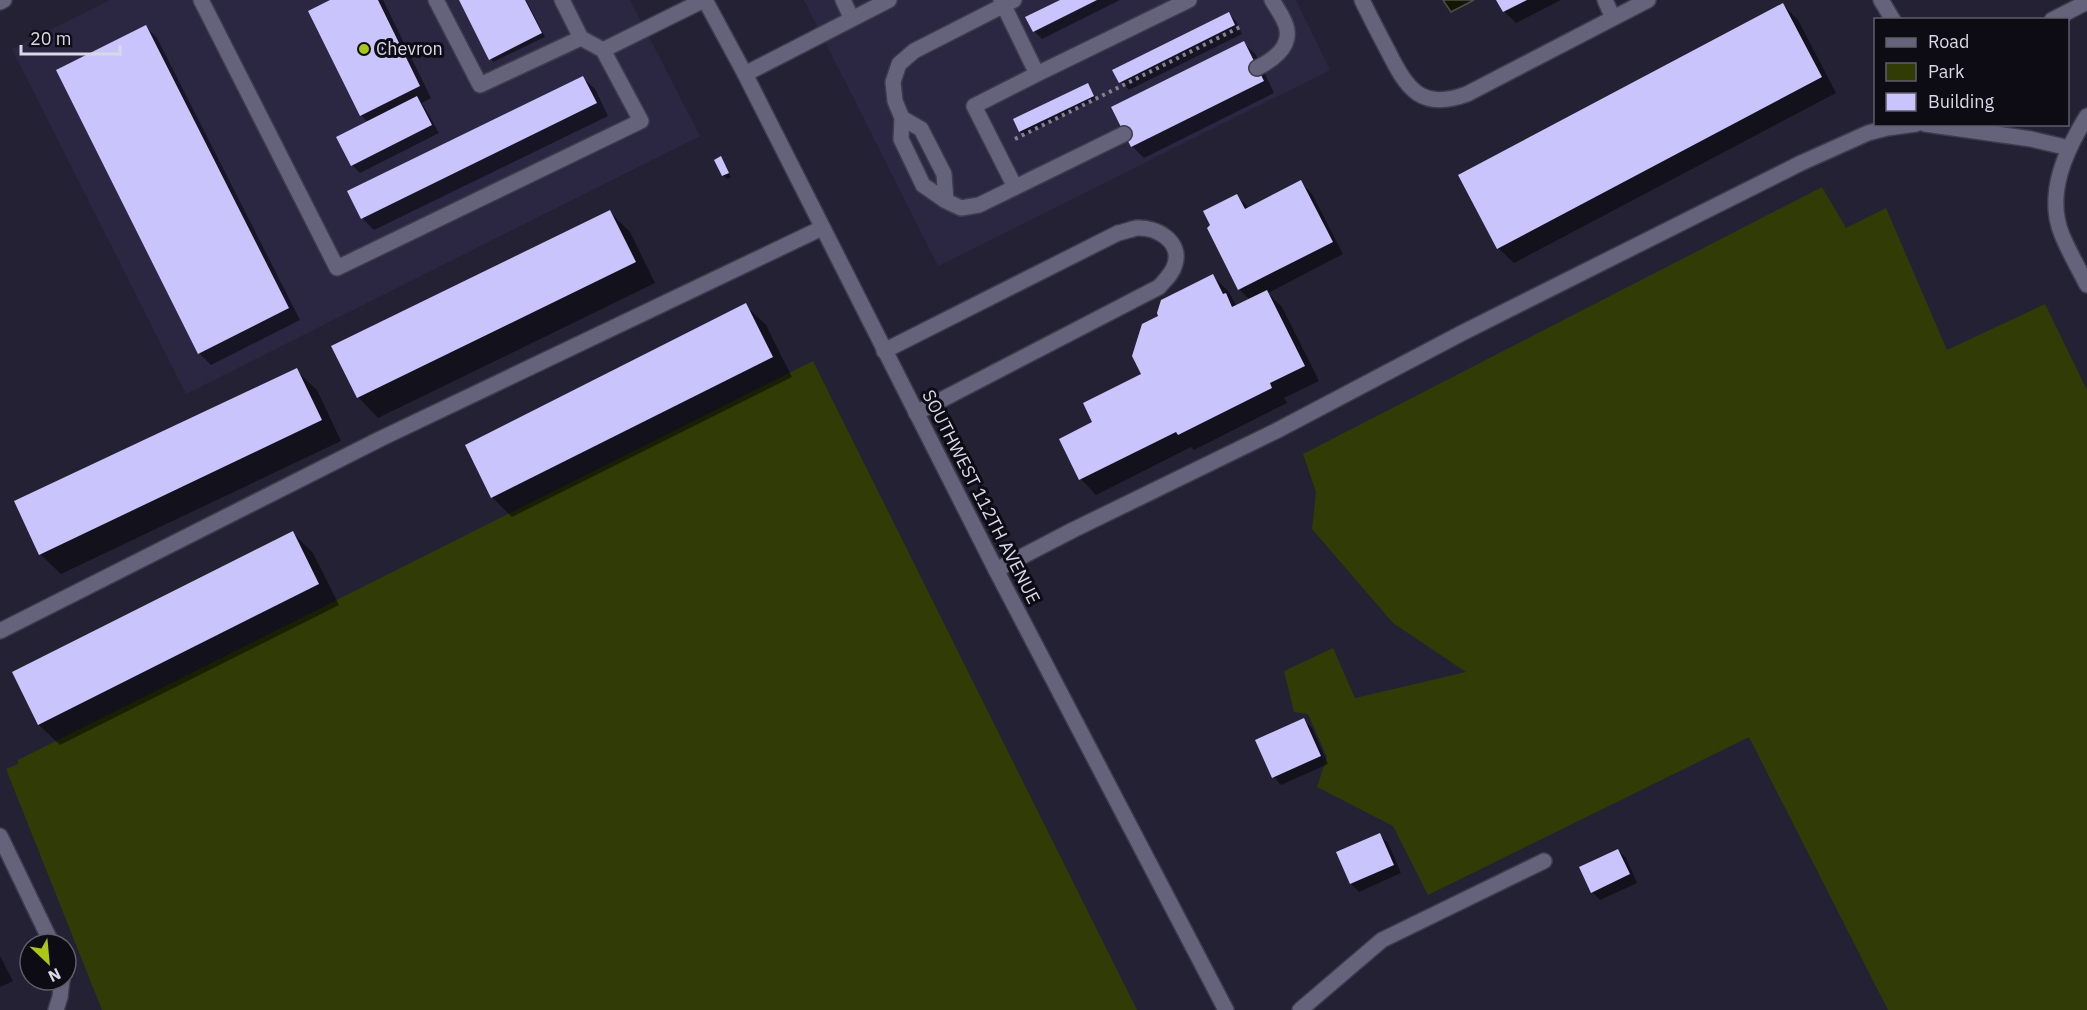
<svg xmlns="http://www.w3.org/2000/svg" width="2087" height="1010" viewBox="0 0 2087 1010" font-family="'IBM Plex Sans',sans-serif">
  <style>
    .built { fill: #2b2742 }
    .green { fill: #313b05 }
    .water { fill: #121602; stroke: #4e5046; stroke-width: 1.5 }
    .shadow { fill: #0007 }
    .building { fill: #cac4fd }
    .lines { fill: none; stroke-linecap: round; stroke-linejoin: round }
    .lane-casing { stroke: #3e3b4c; stroke-width: 18 }
    .street-casing { stroke: #3e3b4c; stroke-width: 18 }
    .secondary-casing { stroke: #3e3b4c; stroke-width: 18 }
    .path { stroke: #848192; stroke-width: 4; stroke-dasharray: 3 4.5; stroke-linecap: butt }
    .lane { stroke: #65637b; stroke-width: 15 }
    .street { stroke: #65637b; stroke-width: 15 }
    .secondary { stroke: #65637b; stroke-width: 15 }
    .poi-dot { fill: #abc615; stroke: #0d0c15; stroke-width: 2 }
    .labels { text-anchor: middle; stroke-width: 6; stroke-linejoin: round; paint-order: stroke }
    .poi-label { font-size: 18px; fill: #dad8e6; stroke: #0d0c15; text-anchor: start }
    .street-label { font-size: 18px; fill: #dad8e6; stroke: #0d0c15 }
  </style>
  <rect width="100%" height="100%" fill="#242135"/>
  <path class="built" d="M110,0H630L700,136L186,394L12,49Z
    M804,0H1296L1330,70L938,266Z"/>
  <path class="green" d="M1822,187L1846,228L1886,208L1947,350L2045,304L2087,390V1010H1888L1749,737L1428,895L1393,826L1317,787L1327,757L1308,714L1294,712L1284,671L1333,648L1355,698L1466,672L1393,623L1312,529L1316,492L1303,454Z
    M813,361L1137,1010H102L6,769L18,764V760Z"/>
  <path class="water" d="M1443,0H1474L1451,12Z"/>
  <path class="shadow" d="M334,0H383L431,98L422,103L439,133L360,173L352,165L368,122L361,115Z
    M460,0H526L545,37L493,62Z
    M1063,0H1120L1042,39L1034,31Z
    M1498,0H1561L1516,23L1504,11Z
    M1783,5L1798,20L1836,93L1514,263L1498,248Z
    M1228,13L1236,21L1242,34L1129,90L1121,82L1114,70Z
    M146,27L157,38L300,320L211,365L199,353Z
    M1244,43L1256,55L1274,93L1144,158L1132,146Z
    M583,78L595,89L608,116L374,230L362,218Z
    M1088,85L1096,99L1024,135L1020,131Z
    M720,158L731,177L727,179L723,175Z
    M1301,182L1312,194L1343,254L1268,293L1282,307L1319,381L1284,398L1287,403L1194,450L1191,447L1096,495L1081,479L1061,440L1094,423L1143,375L1160,317L1213,276L1228,291L1237,306L1250,300L1239,289L1208,228L1237,196L1249,208Z
    M610,212L630,232L655,283L378,418L358,397Z
    M745,305L766,325L792,377L512,517L492,497Z
    M296,370L317,390L341,441L61,574L40,554Z
    M293,533L313,553L339,605L60,745L39,725L14,673Z
    M1304,720L1312,728L1328,764L1281,785L1274,777L1257,740Z
    M1380,835L1388,843L1401,873L1359,892L1351,884L1338,853Z
    M1618,850L1626,858L1637,883L1600,900L1592,892Z
    M0,956L13,981L0,987Z"/>
  <path class="building" d="M330,0H378L420,86L360,116L308,11Z
    M459,0H525L542,33L489,60Z
    M1060,0H1097L1033,32L1025,17Z
    M1496,0H1527L1503,12Z
    M1783,3L1822,77L1497,249L1458,175Z
    M1229,12L1235,25L1119,83L1112,70Z
    M146,25L289,308L198,354L56,70Z
    M1244,41L1264,81L1131,147L1111,107Z
    M583,76L597,103L361,219L347,191Z
    M1088,83L1094,96L1019,132L1013,119Z
    M417,96L432,125L351,166L336,137Z
    M721,156L729,173L722,176L714,160Z
    M1301,180L1333,242L1238,290L1207,228L1210,225L1203,211L1237,194L1245,209Z
    M610,210L636,262L357,398L331,346Z
    M1213,274L1223,294L1226,293L1232,307L1267,290L1305,366L1270,383L1272,388L1178,435L1176,432L1079,480L1059,439L1092,422L1083,403L1141,374L1132,356L1142,324L1158,316L1157,313L1161,300Z
    M746,303L773,357L491,498L465,445Z
    M297,368L322,420L39,555L14,501Z
    M293,531L319,584L38,725L12,672Z
    M1304,718L1321,756L1272,778L1255,740Z
    M1380,833L1394,865L1350,884L1336,852Z
    M1618,849L1630,874L1591,893L1579,867Z"/>
  <g class="lines">
    <defs>
      <path id="lane" d="M201,0L337,268L641,121L603,50
        M436,0L480,85L581,38L603,50L704,0
        M562,0L581,38
        M843,0L852,19
        M1001,0L1037,74L974,106L1015,187
        M1014,0L914,51L899,64L893,82L895,101L902,118L901,139L923,185L946,201L961,208L979,205L1124,134
        M1257,68C1271,61 1290,48 1287,30C1286,20 1277,9 1272,0
        M745,74L889,0
        M1037,74L1189,0
        M902,118L921,129L944,174L946,201
        M884,351L1118,233C1124,232 1131,229 1137,228C1156,227 1182,241 1175,264C1173,273 1165,280 1159,287L916,413
        M1300,1010L1382,940L1544,861"/>
      <path id="street" d="M1362,0C1370,17 1379,34 1388,51C1407,89 1421,111 1467,94L1648,0
        M1605,0L1613,18
        M1881,0L1893,20
        M2052,20L2087,2
        M2087,116C2066,150 2045,194 2062,235C2069,252 2079,269 2087,285
        M1925,124L2031,139L2069,148
        M996,570L1073,530L1276,431L1462,333L1801,163L1868,133L1887,128L1916,124
        M0,631L380,439L822,228
        M0,836L52,944
        M56,1010L60,997L62,980"/>
      <path id="secondary" d="M705,0L745,74L996,570L1226,1010
        M0,2L4,0"/>
    </defs>
    <use href="#lane" class="lane-casing"/>
    <use href="#street" class="street-casing"/>
    <use href="#secondary" class="secondary-casing"/>
    <path class="path" d="M1015,139L1240,27"/>
    <use href="#lane" class="lane"/>
    <use href="#street" class="street"/>
    <use href="#secondary" class="secondary"/>
  </g>
  <circle class="poi-dot" cx="364" cy="49" r="6"/>
  <g class="labels">
    <g class="poi-label">
      <text x="376" y="55">Chevron</text>
    </g>
    <g class="street-label">
      <text transform="translate(981 497) rotate(63)" y="6">SOUTHWEST 112TH AVENUE</text>
    </g>
  </g>
  <rect x="1874" y="18" width="195" height="108" fill="#0d0c15" stroke="#5f5e69" stroke-width="1.5"/>
  <rect x="1886" y="38" width="30" height="9" fill="#65637b" stroke="#5f5e69" stroke-width="1.5"/>
  <text x="1928" y="48" font-size="18" fill="#dad8e6">Road</text>
  <rect x="1886" y="63" width="30" height="18" fill="#313b05" stroke="#5f5e69" stroke-width="1.5"/>
  <text x="1928" y="78" font-size="18" fill="#dad8e6">Park</text>
  <rect x="1886" y="93" width="30" height="18" fill="#cac4fd" stroke="#5f5e69" stroke-width="1.5"/>
  <text x="1928" y="108" font-size="18" fill="#dad8e6">Building</text>
  <g transform="translate(48 962) rotate(154)"><circle r="28" fill="#0d0c15" stroke="#5f5e69" stroke-width="1.5"/>
  <path d="M0-4.5L10 22L0 15L-10 22Z" fill="#abc615"/>
  <text y="-9" font-size="16" font-weight="bold" text-anchor="middle" fill="#dad8e6">N</text>
  </g>
  <path d="M21 45v9h99v-9" fill="none" stroke="#dad8e6" stroke-width="3"/>
  <text x="30" y="45" font-size="18" fill="#dad8e6" stroke="#0d0c15" stroke-width="4.5" paint-order="stroke">20 m</text>
</svg>
